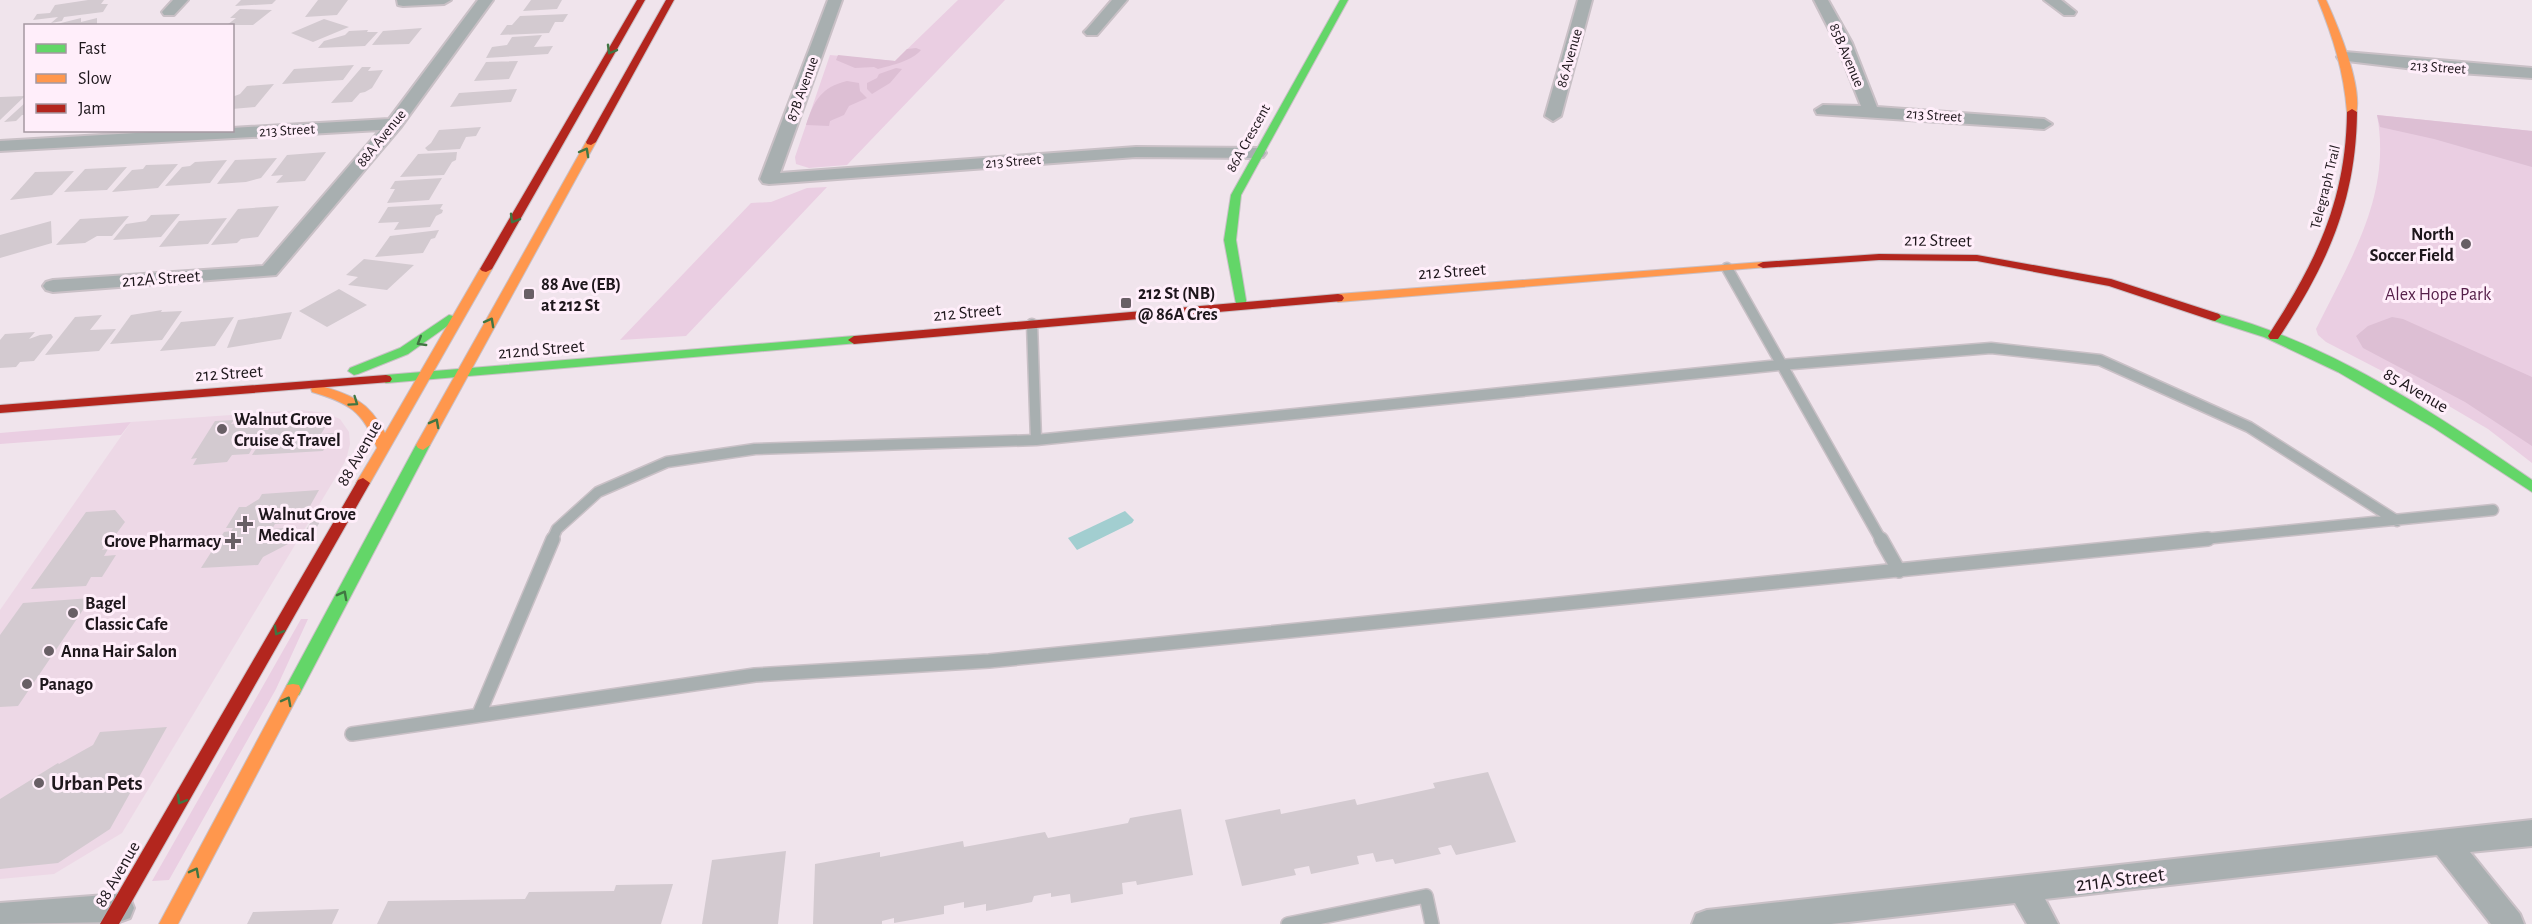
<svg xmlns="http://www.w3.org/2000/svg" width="2532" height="924" viewBox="0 0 2532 924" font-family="'Alegreya Sans',sans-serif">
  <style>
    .built { fill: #edd8e6 }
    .green { fill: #eacee2 }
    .forest { fill: #ddbfd4 }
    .water { fill: #a2ced0 }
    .building { fill: #d3cad0 }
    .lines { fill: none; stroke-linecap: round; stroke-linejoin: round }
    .lane-far1-casing { stroke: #c9c0c6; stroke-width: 13 }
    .lane-casing { stroke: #c9c0c6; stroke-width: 16 }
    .street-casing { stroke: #c9c0c6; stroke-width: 4 }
    .fast-casing { stroke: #c9c0c6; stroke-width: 2 }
    .slow-casing { stroke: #c9c0c6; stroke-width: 2 }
    .jam-casing { stroke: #c9c0c6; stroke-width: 2 }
    .lane-far1 { stroke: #a8afb0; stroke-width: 10 }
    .lane { stroke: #a8afb0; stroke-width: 13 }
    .street { fill: #a8afb0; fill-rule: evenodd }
    .fast { fill: #63d668; fill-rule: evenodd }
    .slow { fill: #ff974d; fill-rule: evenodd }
    .jam { fill: #b3261e; fill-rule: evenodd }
    .oneway { stroke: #407642 }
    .poi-dot { fill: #685f65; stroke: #ffeefa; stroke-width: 2 }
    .labels { text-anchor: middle; stroke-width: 6; stroke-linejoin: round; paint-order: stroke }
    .far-street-label { font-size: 15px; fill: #1e171c; stroke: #ffeefa }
    .poi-label { font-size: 18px; font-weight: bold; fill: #1e171c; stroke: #ffeefa; text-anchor: start }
    .street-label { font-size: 18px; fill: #1e171c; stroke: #ffeefa }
    .park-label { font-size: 18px; fill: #56204a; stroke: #ffeefa }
    .near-poi-label { font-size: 21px; font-weight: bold; fill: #1e171c; stroke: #ffeefa; text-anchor: start }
    .near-street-label { font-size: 21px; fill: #1e171c; stroke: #ffeefa }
  </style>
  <rect width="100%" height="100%" fill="#f0e4ec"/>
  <path class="built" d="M301,410L326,413L340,419L349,432L350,444L346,460L122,833L54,874L0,879V610L131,422Z"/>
  <path class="green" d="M958,0H1005L847,165L809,168L796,164L795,157L830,55L895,61Z
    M2377,115L2532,131V463L2488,429L2442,402L2326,342L2318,335L2316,329C2350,260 2392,195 2377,115Z
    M827,187L686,336L620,340L751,203L771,202L807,188Z
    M131,422L121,435L0,444V433Z
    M301,619H308L276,689L169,880L152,881Z"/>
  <path class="forest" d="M916,48L921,50C912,61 892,65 878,69L874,67L855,68L836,60L838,55L895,61L907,49Z
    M896,68L902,69L890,83L872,94L867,89V83L877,78L879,74Z
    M847,81L859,83L860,91L867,98L849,106L844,115L830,121L829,126L806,125C814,101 821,87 847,81Z
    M2377,115L2532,131V167L2434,139L2380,127Z
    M2392,317L2403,319L2532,377V446L2465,402L2363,348L2356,336L2368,326Z"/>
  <path class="water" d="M1125,511L1134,520L1132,523L1077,550L1068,538Z"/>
  <path class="building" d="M88,0H104L101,4H108L103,12L64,17L62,21L51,23L58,17L33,20L37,14L50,13L55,5Z
    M241,0H276L272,4L235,6Z
    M318,0H348L337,15L305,17Z
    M531,0H562L557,9L523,11Z
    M240,9L272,10L253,25H227L236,18H230Z
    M568,14L563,22H555L549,33L500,35L507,25H512L520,16Z
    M81,18V22L97,18V26H49Z
    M324,19L349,27L313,42L291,33Z
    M422,28L409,44L372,45L383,31Z
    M368,30L367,32H378L365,46L318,48L324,41L345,35L349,31Z
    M542,35L534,47L553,46L548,54L486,58L492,47L507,45L512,37Z
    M518,61L509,79L474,81L486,62Z
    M354,65L343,80L282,84L294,69Z
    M362,67H371L368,71L383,70L372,88L365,92L360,93L352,102L331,103Z
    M274,84L255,107L232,109V97L240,94L247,86Z
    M517,89L511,102L450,107L459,93Z
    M25,96L0,120V97Z
    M26,102V115H22L16,121L4,122Z
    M481,127L476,136L466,137L460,149L428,151L425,148L431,143L439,130Z
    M326,152L305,181L276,183L283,175L271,176L287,155Z
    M457,152L456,160L452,162L444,175L400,177L418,154Z
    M277,158L261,178L246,182L217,184L235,160Z
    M227,160L210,183L165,186L182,167L190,166L195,162Z
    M178,164L158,188L112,192L132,170L143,169L146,165Z
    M127,167L107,190L64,192L85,169Z
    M74,171L52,195L10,200L35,172Z
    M442,178L429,200L387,203L395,189H390L395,181Z
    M443,204L440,209L443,210L442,213L436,216L430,227L394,230L399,222L378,223L388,207Z
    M279,206L258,237L241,239L237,243L211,245L238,209Z
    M180,214L161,237L113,240L126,224L146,221L151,215Z
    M129,216L112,236H97L85,243L56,245L80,219Z
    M227,218L208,244L159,247L179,221Z
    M51,221L52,243L0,258V235Z
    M439,230L435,238L431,239L423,253L375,257L390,236Z
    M364,259L414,265L387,290L348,285L358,277L346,275Z
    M339,289L367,305L327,327L299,311Z
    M162,310L161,312L182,311L162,340L110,344L131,315Z
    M292,312L281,339L227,348L238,320Z
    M102,315L90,330L116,329L99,351L45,355L75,317Z
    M234,317L215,346L160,351L181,322Z
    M35,332L29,339L40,335L51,334L53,337L34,361L20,362L16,367L0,368V340L5,334Z
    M309,419L304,427L326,426L321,434L334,433L323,451L252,455L263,438H258L249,454L232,455L227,462L193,465L197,458L191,459L215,421L234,420L231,424L268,421L263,430H268L274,421Z
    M319,490L301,522L275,524L272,529L297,527L288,544L263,557L258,565L201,568L224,532L231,531L233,528H226L239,507H246L259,499L262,494Z
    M115,510L125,522L111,541H108L102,550L108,549L104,556L116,555L102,577H91L86,586L31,589L86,512Z
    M322,518L312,536H302L313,519Z
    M91,598L18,706L0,707V635L23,603Z
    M167,727L110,829L58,863L0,869V799L58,763L59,764L93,745L100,732Z
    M1488,772L1516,842L1456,855L1451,845L1438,848L1441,854L1395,864L1393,859L1376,862L1373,853L1357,856L1359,864L1311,874L1309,866L1294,869L1296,875L1242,886L1225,820L1280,809L1281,814L1355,799L1357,805L1435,788L1433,783Z
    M1181,809L1193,875L1137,885L1136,881L1122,883L1123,894L1071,903L1070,894L1051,897V893L1034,896L1032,902L986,911V904L964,908V902L944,906V914L894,923V918L882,921V924H813L815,864L880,852V857L963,841L964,847L1045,832L1048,838L1128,823L1130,818Z
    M786,851L778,924H702L712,860Z
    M673,884L661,924H377L388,901L525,899L529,892L614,891L616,885Z
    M339,909L332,924H247L253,912Z"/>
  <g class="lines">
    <defs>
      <path id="lane-far1" d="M1727,268L1881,540
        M1032,324L1036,440
        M552,540L557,529L598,492L667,462L755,449L1036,440L1780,365L1991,348L2100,360L2249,427L2397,521
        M2194,540L2493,510"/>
      <path id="lane" d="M1881,539L1899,571
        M479,714L553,539
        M352,734L755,675L989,661L2208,539
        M1288,924L1426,896L1432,924"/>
      <path id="street" d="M173,0H188L174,15H164L162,12Z
        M397,0H451L444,4L403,6L398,5Z
        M478,0H493L400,128L276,275L53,292L46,290L43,286L46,282L53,280L263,266L380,130L0,151V141L186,130H232V128L389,119Z
        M828,0H842L780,173L1136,147L1257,148L1263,149L1266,153L1263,157L1257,158L1136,157L769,184L763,183L760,179Z
        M1112,0H1127L1097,35H1087L1084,32L1087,29Z
        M1578,0H1592L1561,116L1553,121L1545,116Z
        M1814,0H1828L1852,43L1877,107L2044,119L2052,124L2044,129L1817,114L1815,110L1823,105L1861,106L1836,43Z
        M2044,0H2061L2076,12L2074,15H2064Z
        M2345,52L2532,68V78L2431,71L2339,60L2337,57Z
        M2532,820V846L2470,852L2520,914L2524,924H2491L2437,855L2045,899L2058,924H2027L2015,903L1831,924H1692L1696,914L1707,910Z
        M119,894L130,898L134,908L130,918L119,922L0,924V903Z"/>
      <path id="fast" d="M1340,0H1348L1241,195L1236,240L1247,306L1245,309H1237L1224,240L1231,195Z
        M2215,313C2330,343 2435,413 2532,480V492L2434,428L2338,372L2264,337L2211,320L2209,317Z
        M449,315L453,316L455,319L453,322L408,354L358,374L354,375L348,371L350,368L400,348Z
        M854,336L860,340L858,343L386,383L380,379L386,375Z
        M423,440L430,445L299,695L293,696L287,695L285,690L287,685L416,445Z"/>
      <path id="slow" d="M2318,0H2326C2338,26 2363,87 2356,114H2348L2347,112C2344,72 2333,37 2318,0Z
        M591,139L596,142L430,445L423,450L418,448L416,445L586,142Z
        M1763,262L1769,265L1767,267L1338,302L1332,298L1338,294Z
        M486,266L492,269L370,483L368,486H358L356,483L377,448C363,411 349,403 312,392L311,389L317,385C350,394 369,401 385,433L480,269Z
        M293,684L299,685L301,690L178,924H159L287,685Z"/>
      <path id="jam" d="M637,0H645L492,269L486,272L482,271L480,269Z
        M666,0H674L596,142L591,145L587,144L586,142Z
        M2352,109L2357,112C2356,202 2327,265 2278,339H2270L2268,336C2316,262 2346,201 2347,112Z
        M1879,254L1977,255L2111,279L2219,314L2221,317L2215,321L2211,320L2109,286L1977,261L1879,260L1763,268L1757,265L1763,262Z
        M1338,294L1342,295L1344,298L1342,301L854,344L848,340L854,336Z
        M386,375L390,376L392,379L390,382L0,413V405Z
        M363,478L370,483L119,924H100L358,480Z"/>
    </defs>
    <use href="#lane-far1" class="lane-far1-casing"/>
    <use href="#lane" class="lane-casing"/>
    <use href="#street" class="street-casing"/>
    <use href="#fast" class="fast-casing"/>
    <use href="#slow" class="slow-casing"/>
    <use href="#jam" class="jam-casing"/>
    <use href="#lane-far1" class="lane-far1"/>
    <use href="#lane" class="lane"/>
    <use href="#street" class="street"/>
    <use href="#fast" class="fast"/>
    <use href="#slow" class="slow"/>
    <use href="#jam" class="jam"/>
  </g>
  <defs><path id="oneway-chevron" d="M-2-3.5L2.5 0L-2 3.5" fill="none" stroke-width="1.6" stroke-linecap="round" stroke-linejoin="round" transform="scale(1.5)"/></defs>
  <g class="oneway">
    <use href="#oneway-chevron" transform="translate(611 50) rotate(120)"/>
    <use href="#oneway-chevron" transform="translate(585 152) rotate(-61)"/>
    <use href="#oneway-chevron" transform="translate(514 219) rotate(120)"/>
    <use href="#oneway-chevron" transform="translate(490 322) rotate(-61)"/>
    <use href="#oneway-chevron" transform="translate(421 342) rotate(149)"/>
    <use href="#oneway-chevron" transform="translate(354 402) rotate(35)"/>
    <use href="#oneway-chevron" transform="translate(435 423) rotate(-62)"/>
    <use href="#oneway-chevron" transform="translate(343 595) rotate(-62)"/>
    <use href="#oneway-chevron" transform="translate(278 631) rotate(120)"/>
    <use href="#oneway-chevron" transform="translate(287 701) rotate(-62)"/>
    <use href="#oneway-chevron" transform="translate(181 800) rotate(120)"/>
    <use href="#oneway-chevron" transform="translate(195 872) rotate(-62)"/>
  </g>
  <g class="poi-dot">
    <circle cx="2466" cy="244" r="6"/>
    <rect x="523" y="288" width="12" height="12" rx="3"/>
    <rect x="1120" y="297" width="12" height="12" rx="3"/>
    <circle cx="222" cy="429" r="6"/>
    <path d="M242 515h6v6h6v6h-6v6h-6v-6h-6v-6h6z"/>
    <path d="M230 532h6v6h6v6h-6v6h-6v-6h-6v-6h6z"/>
    <circle cx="73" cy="613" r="6"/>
    <circle cx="49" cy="651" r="6"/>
    <circle cx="27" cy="684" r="6"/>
    <circle cx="39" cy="783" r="6"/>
  </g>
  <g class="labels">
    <g class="far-street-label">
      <text transform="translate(1847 55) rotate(67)" y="5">85B Avenue</text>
      <text transform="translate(1569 58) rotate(-74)" y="5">86 Avenue</text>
      <text transform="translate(2438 67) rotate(4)" y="5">213 Street</text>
      <text transform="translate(802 89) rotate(-70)" y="5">87B Avenue</text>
      <text transform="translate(1934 115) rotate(4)" y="5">213 Street</text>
      <text transform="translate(287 130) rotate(-3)" y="5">213 Street</text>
      <text transform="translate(381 138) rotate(-51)" y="5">88A Avenue</text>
      <text transform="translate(1248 138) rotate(-61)" y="5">86A Crescent</text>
      <text transform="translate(1013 161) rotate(-4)" y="5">213 Street</text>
      <text transform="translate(2325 187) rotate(-76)" y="5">Telegraph Trail</text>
    </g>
    <g class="poi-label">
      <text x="2454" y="240" text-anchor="end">North<tspan x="2454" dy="21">Soccer Field</tspan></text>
      <text x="541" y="290">88 Ave (EB)<tspan x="541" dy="21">at 212 St</tspan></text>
      <text x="1138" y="299">212 St (NB)<tspan x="1138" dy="21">@ 86A Cres</tspan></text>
      <text x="234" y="425">Walnut Grove<tspan x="234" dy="21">Cruise &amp; Travel</tspan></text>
      <text x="258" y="520">Walnut Grove<tspan x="258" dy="21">Medical</tspan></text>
      <text x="221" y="547" text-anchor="end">Grove Pharmacy</text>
      <text x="85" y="609">Bagel<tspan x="85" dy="21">Classic Cafe</tspan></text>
      <text x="61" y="657">Anna Hair Salon</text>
      <text x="39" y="690">Panago</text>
    </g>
    <g class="street-label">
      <text transform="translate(1938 240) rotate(1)" y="6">212 Street</text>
      <text transform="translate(1452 271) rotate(-4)" y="6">212 Street</text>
      <text transform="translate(161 278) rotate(-4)" y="6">212A Street</text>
      <text transform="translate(967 312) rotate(-5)" y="6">212 Street</text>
      <text transform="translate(541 349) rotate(-5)" y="6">212nd Street</text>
      <text transform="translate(229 373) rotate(-4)" y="6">212 Street</text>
      <text transform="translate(2416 390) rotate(30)" y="6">85 Avenue</text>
      <text transform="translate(359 453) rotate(-60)" y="6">88 Avenue</text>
      <text transform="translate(117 874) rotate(-60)" y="6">88 Avenue</text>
    </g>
    <g class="park-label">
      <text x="2438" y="300">Alex Hope Park</text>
    </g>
    <g class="near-poi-label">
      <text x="51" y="790">Urban Pets</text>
    </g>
    <g class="near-street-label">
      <text transform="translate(2120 879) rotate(-7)" y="7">211A Street</text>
    </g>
  </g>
  <rect x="24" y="24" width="210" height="108" fill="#ffeefa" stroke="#a598a1" stroke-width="1.5"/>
  <rect x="36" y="44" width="30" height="9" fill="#63d668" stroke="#a598a1" stroke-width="1.5"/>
  <text x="78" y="54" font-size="18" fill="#1e171c">Fast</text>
  <rect x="36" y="74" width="30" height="9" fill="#ff974d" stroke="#a598a1" stroke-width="1.5"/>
  <text x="78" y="84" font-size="18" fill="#1e171c">Slow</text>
  <rect x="36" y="104" width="30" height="9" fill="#b3261e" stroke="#a598a1" stroke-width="1.5"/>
  <text x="78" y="114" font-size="18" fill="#1e171c">Jam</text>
</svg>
